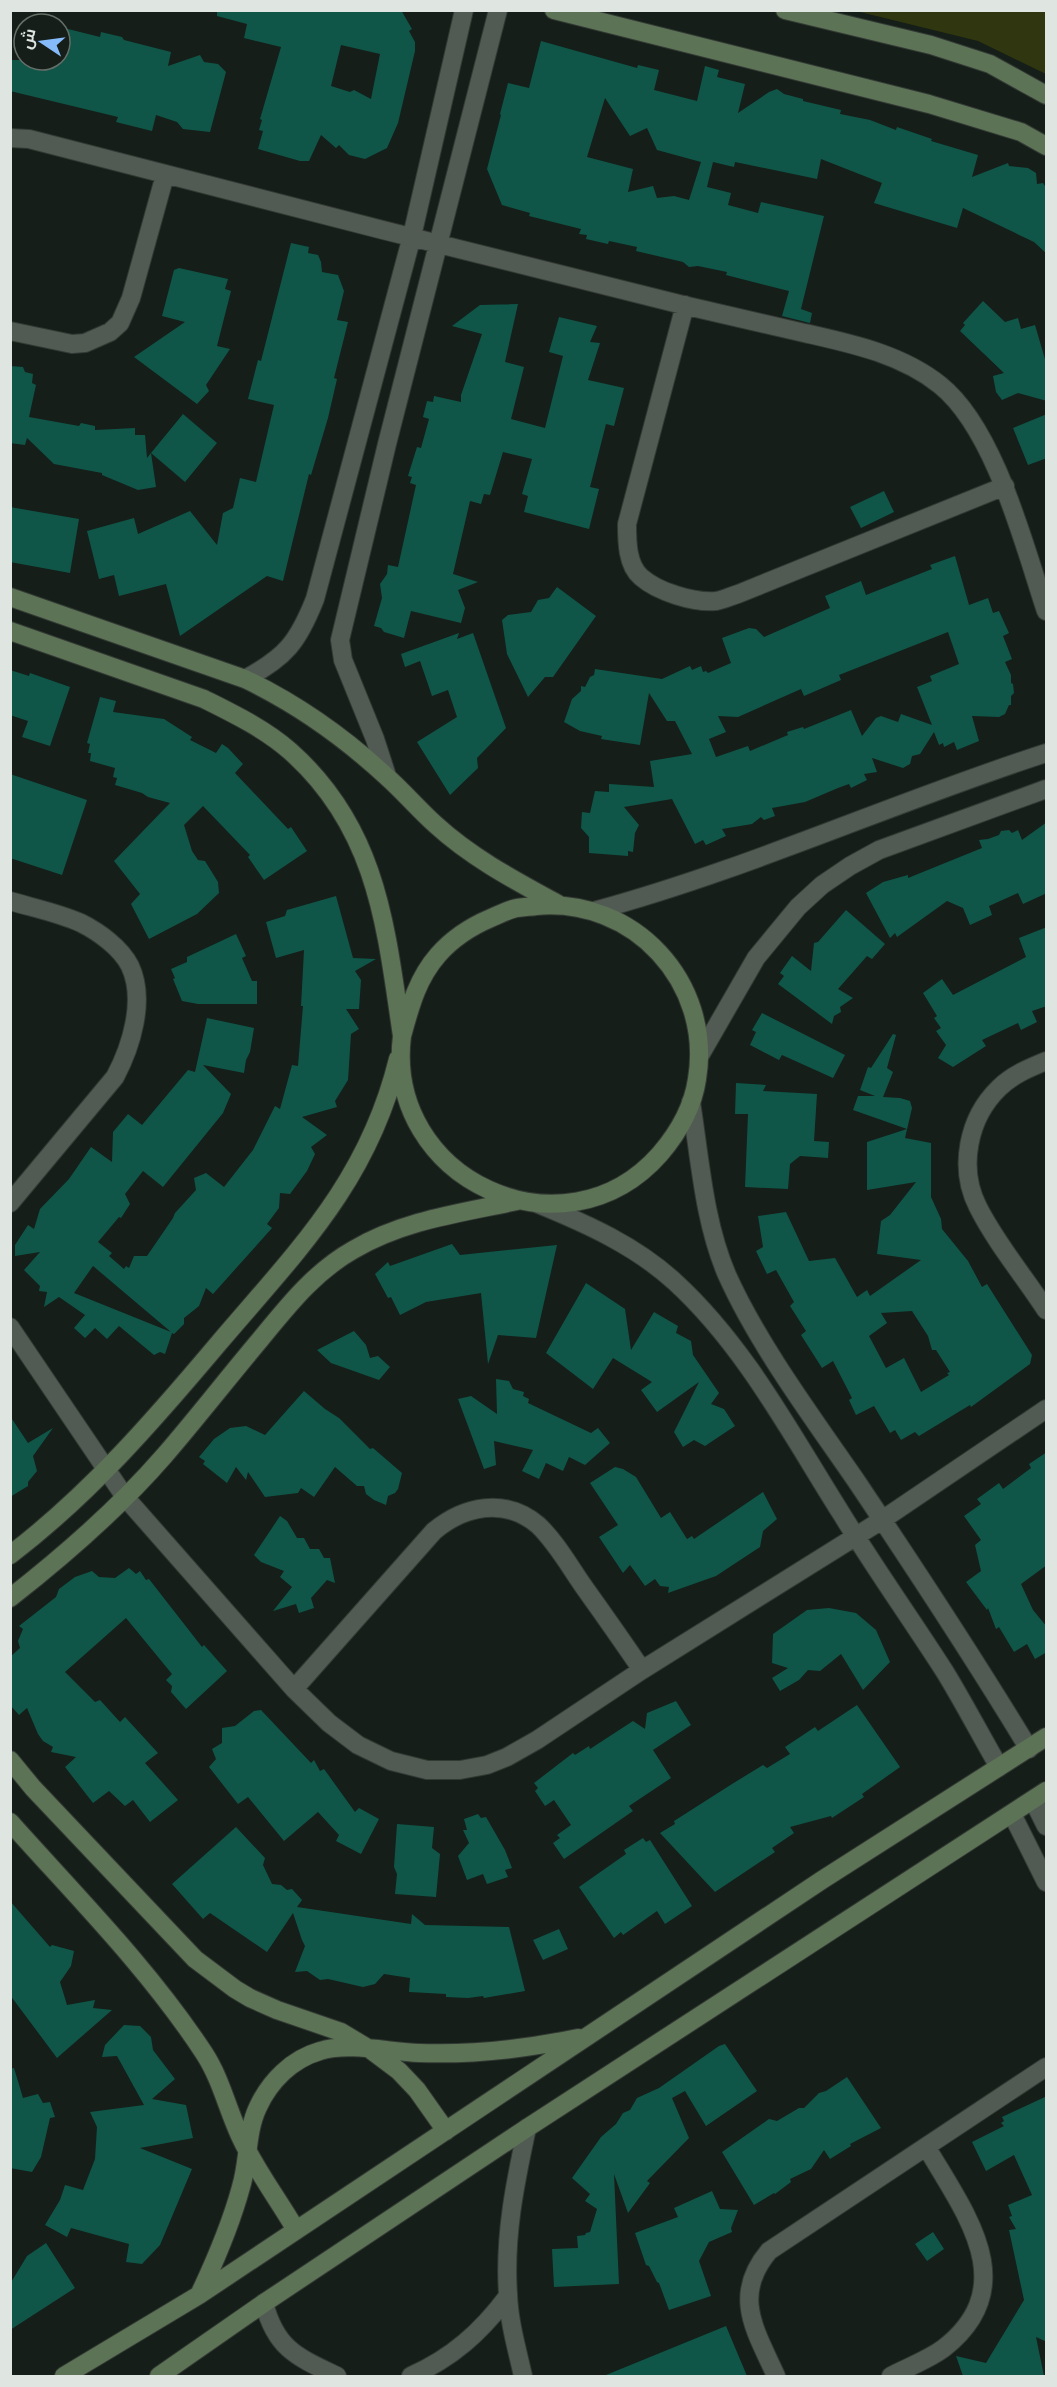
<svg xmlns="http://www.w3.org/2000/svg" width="1057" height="2387" viewBox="0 0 1057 2387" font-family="'IBM Plex Sans',Cairo,sans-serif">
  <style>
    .green { fill: #30360f }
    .building { fill: #0f5648; fill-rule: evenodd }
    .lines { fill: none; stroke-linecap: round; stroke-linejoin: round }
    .street-casing { stroke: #333934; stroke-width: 20 }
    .secondary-casing { stroke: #333934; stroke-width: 20 }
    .street { stroke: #515b54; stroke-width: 18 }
    .secondary { stroke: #5c7356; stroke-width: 18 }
  </style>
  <rect width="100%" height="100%" fill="#151e18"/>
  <path class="green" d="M856,11H1046V74L978,41Z"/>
  <path class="building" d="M217,10H401L412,29L409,31L415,42V51L398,123L387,148L365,159L349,155L339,145L336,148L321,135L309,161H300L258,149L263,131L259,130L262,120L260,119L281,47L244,38L247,24L217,16ZM341,45L380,54L371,99L354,90L350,92L331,86Z
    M60,27L100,37L101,32L122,37L124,40L171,52L168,66L200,55L204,62L218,64L226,72L210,132L183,129L177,122L156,115L152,131L116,122L118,117L10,91V60H60Z
    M541,41L637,68L638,65L659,70L654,90L697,101L705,66L719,70L717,77L745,84L738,113L769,92L777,89L784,94L803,99V101L841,110L840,114L870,120L896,130L897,127L932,139L931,141L978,155L972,177L1008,163L1009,166L1028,168L1036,173L1037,184L1043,183L1047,189V254L1034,242L963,208L957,228L874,203L882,183L821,159L817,179L735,162L734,167L713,162L707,187L731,193L728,205L758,213L761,202L824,216L801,309L812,313L810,323L782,316L789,291L726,275L727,272L698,266L689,267L683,262L636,251L637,247L609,241L608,244L586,239L587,235L579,234L581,229L529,216L530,213L502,205L487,169L501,115L500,114L508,83L529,88ZM605,98L630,136L647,128L657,150L701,162L689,200L674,196L657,198L653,186L628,192L633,169L587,157Z
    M291,243L309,247L308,253L318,255L321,262L322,272L338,275L344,291L337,320L348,322L334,378L337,379L328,418L311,475L309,474L283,581L267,576L180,636L166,584L119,596L114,575L99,579L87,531L134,518L138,534L190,511L217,545L223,513L233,508L240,478L256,482L274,405L248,399L258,360L261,361Z
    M179,268L228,279L225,289L231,291L217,346L230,349L206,385L209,391L197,404L134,357L185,322L162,316L174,270Z
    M983,301L1005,322L1018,318L1021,329L1035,325L1047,366V401L1018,393L1002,400L996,392L993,376L1004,373L960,331L965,325L963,323Z
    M518,304L505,362L524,367L511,419L545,428L563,356L549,352L559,317L597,326L590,342L600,343L588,380L624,388L614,426L606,424L590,487L599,489L589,529L524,512L528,496L522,494L532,459L503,452L490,495L484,494L481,504L470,501L453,574L478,582L458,590L465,608L461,623L411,611L404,638L384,632L381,628L374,626L382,598L380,584L387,574L388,565L398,567L416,485L410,483L412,477L408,476L417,447L421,448L429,419L423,417L427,401L433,402L434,396L461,402V395L482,334L452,326L480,305Z
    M10,366L23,367L25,372L33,374L32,383L36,385L29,417L79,426L81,423L95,426V430L135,428V435H145L147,458L151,453L156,487L138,490L102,475V473L54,464L27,438L25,445L10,443Z
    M183,414L217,443L185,482L151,453Z
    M1047,414V458L1028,465L1013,428Z
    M884,491L894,512L861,528L850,507Z
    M10,507L79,519L70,573L10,562Z
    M955,556L969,605L988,598L993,613L999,611L1009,633L1003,636L1012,659L1005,662L1011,675V683L1013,684L1014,693L1011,696V705H1009L1005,714L999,717L972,716L979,741L957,750L954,742L944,747L943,743L939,745L934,732L920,754L912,756L910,764L903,768L872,758L877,772L864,774L867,780L851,788L849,784L838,788L805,802L772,808L775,816L764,820L761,817L752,824L722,829L726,836L706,845L703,840L695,844L672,799L624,807L639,825L635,833L633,852L628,851V856L589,853V837L581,828L582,812L590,813L595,791L609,792V784L654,787L650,761L692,754L675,721H667L649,693L640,745L601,739L602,736L580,731L564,722L572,699L581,691V686L585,687L590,677L594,675L595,669L662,679L690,666L692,670L701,666L703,672L706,671L708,673L731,663L722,638L749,628L756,629L764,637L830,608L825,596L861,581L866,595L932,569L930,565ZM948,632L959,664L930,676L932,681L917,687L932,725L901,714L898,722L881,716L876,718L862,736L851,710L804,729L803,727L787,732L788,735L750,751L748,746L716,757L709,739L726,732L718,716L738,717L801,689L804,696L841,680L839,675Z
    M557,587L596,616L553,677H545L528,697L507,654L502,620L508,615L531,612L538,600L549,598Z
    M459,633L457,639L473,633L506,728L477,758L478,768L450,795L417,742L457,717L448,690L432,696L420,661L405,667L401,654Z
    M10,670L29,676L30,673L70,687L50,746L22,737L28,721L10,715Z
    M100,697L116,701L113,712L164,719L192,737L190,740L216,753L222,744L228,748L243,764L235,773L288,829L291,827L307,851L264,880L248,857L250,855L203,806L184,825L192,851L198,860L205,861L218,882L219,893L197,914L149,939L131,904L140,894L114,861L170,803L148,797L142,793L115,785L117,778L113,777L115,768L90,761L91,753H88L90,744L87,743Z
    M10,774L87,800L62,875L10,858Z
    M1047,822V893L1023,904L1018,893L989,906L992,915L970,925L963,908L947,901L897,937L895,933L890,938L866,893L883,882L908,875V878L982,848L979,840L988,839L999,835L1001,831L1009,830L1012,833L1018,830L1022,840Z
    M336,896L353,958L376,959L355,971L361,980L359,1009H346L359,1029L351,1034L348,1080L335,1101L337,1107L302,1117L327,1135L311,1147L315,1154L307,1171L290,1194L280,1193L279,1208L267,1224L272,1228L213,1294L206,1288L199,1306L184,1318V1324L174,1334L172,1333L165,1354L160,1352L154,1355L119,1326L107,1339L95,1328L85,1338L74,1328L85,1315L59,1297L44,1307L47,1292L39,1291L40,1286L24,1270L40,1252L15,1256V1245L28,1225L34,1229L40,1209L69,1179L91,1147L112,1162L113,1132L128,1114L142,1125L188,1070L195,1072L207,1018L254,1028L250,1052L246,1060L244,1073L203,1065L231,1094L223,1113L163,1187L143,1171L125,1194L130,1204L121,1218L119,1217L98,1242L112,1253L109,1256L124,1269L126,1266L129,1268L134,1256H147L173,1218L175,1213L196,1190L194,1178L206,1173L224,1187L253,1150L275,1106L280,1109L292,1065L298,1066L303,1006H301L304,950L276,958L266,922L285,916L287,910ZM93,1266L171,1332L74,1293Z
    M846,910L885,944L872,959L867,956L838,989L853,998L840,1007L841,1012L834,1016L832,1024L778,984L784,976L780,973L792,956L811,971L814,943L818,942Z
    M1047,927V1006L1032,1011L1037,1022L1021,1030L1018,1023L982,1040L986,1046L953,1067L938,1058L946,1045L936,1031L941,1028L934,1018L937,1016L923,993L942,979L953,995L1026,957L1019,938Z
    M236,934L246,956L242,958L252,981H257V1004H198L182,1001L173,979L175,978L171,969L187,962V957Z
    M762,1013L845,1055L833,1078L782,1055L779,1060L750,1045L756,1032L752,1030Z
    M893,1034L896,1035L887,1068L893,1072L883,1097L900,1098L910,1101L912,1108L905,1138L931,1143V1197L941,1219L942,1229L968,1261L982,1287L987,1284L1032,1355L1030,1364L971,1407L970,1405L919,1436L915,1432L901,1440L895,1430L890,1433L874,1406L856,1415L849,1400L852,1398L833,1361L822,1368L801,1335L806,1331L790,1306L794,1302L776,1270L767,1274L756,1251L763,1247L758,1216L786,1212L809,1261L835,1258L857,1297L867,1290L870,1296L921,1260L877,1254L881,1221L890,1215L916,1182L867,1190V1142L907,1129L853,1110L858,1096H875L860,1090L868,1067L871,1068ZM912,1311L928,1336L932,1350H936L950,1372L947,1373L949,1375L921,1392L904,1358L886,1368L869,1336L887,1323L881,1313Z
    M736,1083L766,1085L763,1091L817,1094L814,1141L829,1142L828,1158L800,1156L790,1164L788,1189L745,1187L748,1114H735Z
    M452,1244L460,1255L557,1245L536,1338L498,1335L488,1364L481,1293L426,1302L400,1315L391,1297L388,1298L375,1274L388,1262L390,1266Z
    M586,1283L625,1309L631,1350L654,1312L678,1326L676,1333L691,1341L693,1355L719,1393L711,1404L724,1409L735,1426L705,1446L694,1440L683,1447L674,1432L699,1382L657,1412L641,1390L652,1382L613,1358L593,1389L546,1353Z
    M354,1331L366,1345L370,1358L378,1356L390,1367L379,1380L331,1363L317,1350Z
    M496,1379L509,1381L513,1389L524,1392L523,1396L529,1399L528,1403L591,1433L598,1428L610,1443L585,1465L569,1457L563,1471L546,1463L539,1479L522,1471L533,1450L494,1441L496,1465L484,1469L458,1399L471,1396L497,1414Z
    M304,1391L325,1409L339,1418L370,1449L373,1448L402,1473L398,1489L395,1493L388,1496L386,1505L374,1500L366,1494L364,1486H357L335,1467L314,1497L301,1488L298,1493L265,1497L248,1472L246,1480L236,1467L227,1483L203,1464L205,1461L199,1457L214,1439L230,1428L246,1426L265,1435Z
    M10,1416L28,1443L53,1428L33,1456L37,1471L28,1482V1486L10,1497Z
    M1047,1452V1565L1021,1584L1033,1610L1047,1627V1652L1035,1659L1027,1644L1014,1652L999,1627L996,1629L988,1608L987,1610L966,1582L981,1571L975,1545L981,1540L964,1516L981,1504L977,1499L999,1483L1003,1489L1031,1468L1029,1464Z
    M615,1467L623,1469L636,1477L661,1518L670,1512L687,1539L692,1536L694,1539L763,1492L777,1519L763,1531L760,1547L716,1576L668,1593L669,1587L660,1586L655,1579L645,1586L630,1565L623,1573L599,1537L618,1525L590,1483Z
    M280,1516L287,1521L297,1538H304L310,1549H319L324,1558H330L335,1583L327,1580L311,1598L314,1608L299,1613L296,1604L273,1611L292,1587L280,1577L284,1571L261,1562L254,1555Z
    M129,1568L136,1574L140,1571L146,1580L149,1579L202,1647L204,1645L227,1671L186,1709L171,1692L172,1686L166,1680L172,1674L126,1618L65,1672L95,1702L100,1700L120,1722L125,1717L158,1753L145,1763L178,1800L150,1822L133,1800L125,1806L109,1791L93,1803L65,1767L76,1757L51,1752L53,1747L43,1741L38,1734L27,1708L19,1715L10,1705V1657L20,1648L18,1641L23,1629L19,1626L56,1597L59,1589L75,1577L92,1571L99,1577L115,1578Z
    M829,1608L856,1613L876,1630L890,1662L863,1690L841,1654L820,1671L808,1670L799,1680L780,1691L772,1678L788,1668L772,1663L773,1634L807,1610Z
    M676,1701L691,1725L653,1750L671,1778L629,1806L633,1811L564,1859L553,1843L560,1838L557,1835L571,1825L554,1800L545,1806L535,1791L538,1788L534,1783L573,1753L575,1755L589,1746L590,1749L633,1721L645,1729L647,1713Z
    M857,1705L900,1767L862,1794L864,1797L832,1818L831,1816L790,1827L794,1833L772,1848L775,1852L715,1892L660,1833L675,1824L674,1821L732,1784L763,1765L767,1768L790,1754L785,1747L815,1727L818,1731Z
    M261,1710L311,1763L314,1760L320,1771L324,1769L355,1812L359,1808L379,1819L361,1854L336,1841L339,1835L318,1812L284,1841L248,1797L238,1804L209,1767L216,1759L212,1749L222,1743V1728L235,1726L254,1711Z
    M478,1814L481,1818L486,1817L505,1850L512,1868L505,1870L508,1877L487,1884L483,1874L467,1880L458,1856L469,1843L463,1830H467L464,1819Z
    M397,1824L434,1827L432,1848L440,1854L436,1897L395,1894L397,1874L394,1867Z
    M236,1827L265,1858L263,1865L272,1884L281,1885L287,1890L292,1889L302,1900L297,1907L411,1924L412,1914L425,1925L509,1927L525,1991L484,1998L483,1996L468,1998L446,1997V1994L409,1992L410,1978L384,1974L375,1984L363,1987L328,1979L320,1980L307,1971L295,1972L305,1946L302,1940L293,1913L267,1952L210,1913L203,1919L172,1884Z
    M643,1838L646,1842L650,1840L692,1906L665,1924L657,1911L623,1935L621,1932L614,1938L579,1887L626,1854L624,1850Z
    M10,1901L50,1947L52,1945L74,1951L71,1966L60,1982L67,2005L95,2000L93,2008L112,2010L57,2058L10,1995Z
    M559,1929L568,1949L543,1960L533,1940Z
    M124,2025L140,2026L151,2037L153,2050L175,2079L152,2099L186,2105L193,2138L140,2148L192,2169L160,2245L142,2264L126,2262L129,2244L71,2228L67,2237L45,2225L60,2200L65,2185L83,2190L95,2159L97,2127L90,2112L144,2105L117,2056L102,2057L105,2045Z
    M725,2044L757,2091L706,2126L685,2091L672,2098L689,2138L647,2181L650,2183L628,2213L614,2174L619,2284L554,2287L552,2249L578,2248L577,2236L585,2235L586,2233L590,2232L597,2209L585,2201L590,2194L572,2178L601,2137L616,2124L623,2113L630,2110L637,2098L659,2088L719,2046Z
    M14,2068L23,2098L38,2094L43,2103L50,2102L55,2117L50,2118L41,2157L32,2172L10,2168V2069Z
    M847,2077L881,2128L850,2144L851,2146L830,2159L824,2150L811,2169L790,2179L791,2182L775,2194L774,2193L754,2205L722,2152L769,2119L777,2121L799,2108H804L819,2093L826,2091Z
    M1047,2096V2342L1036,2337L1044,2376H963L956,2356L986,2363L1024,2300L1009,2230L1016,2229L1009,2217L1012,2216L1008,2205L1032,2195L1014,2155L986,2171L972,2142L1004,2126L1001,2123L1004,2121L1002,2117Z
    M712,2191L720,2209L738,2210L731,2228L732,2232L709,2242L699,2261L711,2296L669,2310L659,2283L657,2282L649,2266L646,2265L635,2233L678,2217L674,2208Z
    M933,2232L944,2249L927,2261L915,2244Z
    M46,2243L75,2288L10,2330V2284L27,2256Z
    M726,2326L747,2376H606V2375Z"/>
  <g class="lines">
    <defs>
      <path id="street" d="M10,138L29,139C246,196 465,251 683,305C722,314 761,323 800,332C848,343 900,353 940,385C995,429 1024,545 1046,611
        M685,305L627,524C627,541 627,565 641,577C658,592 694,603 716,601C723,600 731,596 738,594L1005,486
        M10,331L72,344L85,343L110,332L120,323L131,298L165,175
        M245,679C286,657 298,642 315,599L412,236L464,10
        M387,776L375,739L343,660L340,640L387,444L498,10
        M10,901C34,908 59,913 81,923C99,932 121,948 130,966C146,1000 131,1047 115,1077L10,1203
        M594,911C749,869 894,802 1046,753
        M699,1057L756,958L798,907L822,885L850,866L879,850L1046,789
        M1046,1061C1029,1068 1012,1075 999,1088C968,1118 958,1168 978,1207C996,1243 1024,1276 1046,1310
        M691,1102C700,1159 704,1222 727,1275C759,1346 813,1418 857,1482C916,1570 974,1658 1029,1749
        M538,1204C587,1224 636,1246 675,1282C745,1346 791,1434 841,1513C874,1567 911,1619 945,1672C964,1703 981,1736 999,1767
        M10,1327L125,1497L294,1689L329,1723L358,1745L391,1761L427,1770H460L487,1765L507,1757L537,1740L642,1670L882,1520L1046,1409
        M294,1689L434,1531C464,1506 505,1497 538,1525C556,1542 570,1567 584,1587C604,1615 623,1642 642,1670
        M1033,1800L1046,1826
        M1012,1814L1046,1882
        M264,2303C276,2349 297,2357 337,2376
        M411,2376C452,2358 481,2332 508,2296
        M523,2376C517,2349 509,2322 508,2294C504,2237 515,2183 527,2128
        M776,2376C756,2331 731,2296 769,2251L1046,2067
        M891,2376C908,2367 928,2360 944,2348C1023,2286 965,2213 927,2148"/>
      <path id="secondary" d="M554,10L929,104L1021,132L1046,146
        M785,10L931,45L990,64L1046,95
        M10,597L245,679C297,704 345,738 387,777C404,792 419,810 436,825C472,858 516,881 558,904
        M10,631L204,699C234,714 265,729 290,751C378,829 386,928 402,1036C384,1179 564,1263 660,1154C678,1133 693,1107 697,1079C713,983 634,897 536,906C529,907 520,907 513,909C506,911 498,915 491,918C472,926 452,939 438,955C417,979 410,1007 402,1036
        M10,1555C89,1495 154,1420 218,1344C297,1251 368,1182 398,1059
        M10,1598C65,1555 118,1509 164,1456C196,1419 227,1379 259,1341C287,1307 314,1272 353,1250C404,1220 461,1213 517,1201
        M10,1760L33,1788L195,1959L235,1989L250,1998L277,2010L341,2032L371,2050L399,2071L417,2090L446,2131
        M10,1822C77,1897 149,1969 204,2053C221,2079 227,2108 240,2136C255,2169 278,2199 296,2230
        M200,2293C216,2259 231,2224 241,2187C249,2161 246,2132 258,2107C270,2081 292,2059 320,2051C349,2042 389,2052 419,2053C473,2055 525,2049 578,2038
        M64,2376L199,2295L822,1880L1046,1737
        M159,2376L264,2303L527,2128L1046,1791"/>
    </defs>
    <use href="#street" class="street-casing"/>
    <use href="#secondary" class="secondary-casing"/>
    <use href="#street" class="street"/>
    <use href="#secondary" class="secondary"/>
  </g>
  <rect width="1057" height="2387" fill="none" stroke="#dfe5e0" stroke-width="24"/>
  <g transform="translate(42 42) rotate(283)"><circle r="28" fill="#151e18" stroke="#666e68" stroke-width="1.5"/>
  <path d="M0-4.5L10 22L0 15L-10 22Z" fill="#86bbfb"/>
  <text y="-9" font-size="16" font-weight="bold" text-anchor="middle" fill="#dfe5e0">ش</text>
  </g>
</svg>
